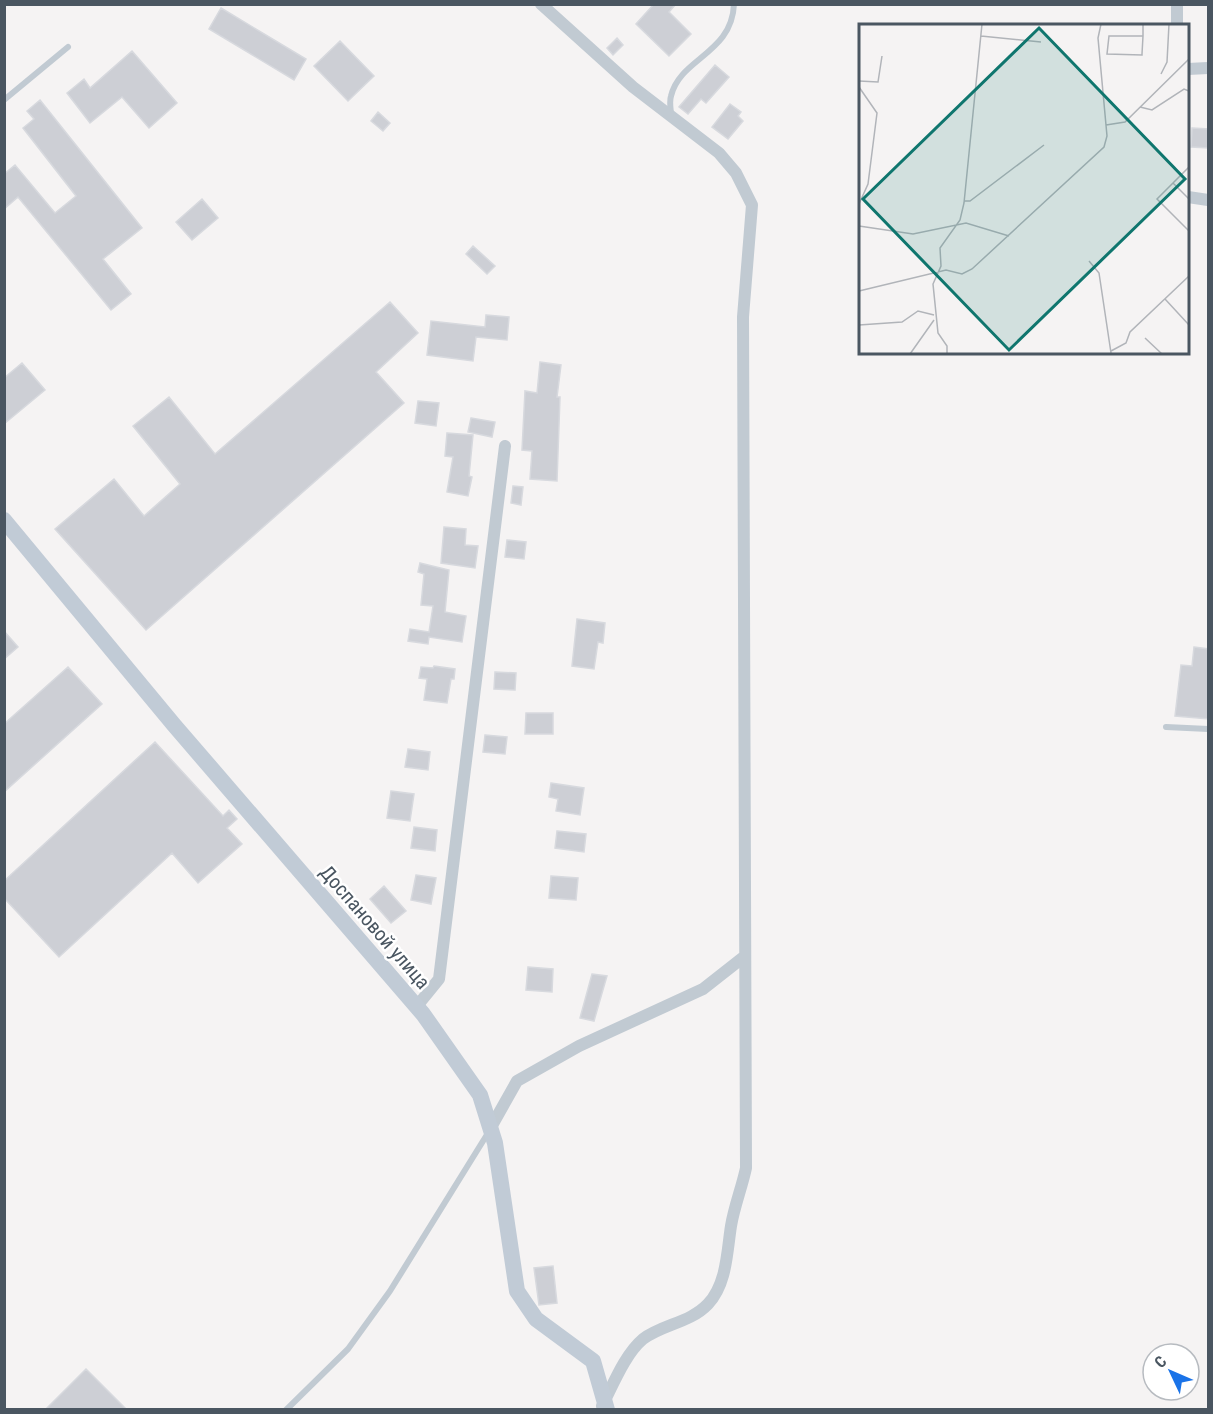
<svg xmlns="http://www.w3.org/2000/svg" width="1213" height="1414" viewBox="0 0 1213 1414" font-family="'Roboto Condensed',sans-serif">
  <style>
    .building { fill: #cdcfd5; stroke: #d7d9de; stroke-width: 1.5 }
    .lines { fill: none; stroke-linecap: round; stroke-linejoin: round }
    .lane { stroke: #c1cad2; stroke-width: 6 }
    .street { stroke: #c1cad2; stroke-width: 12 }
    .secondary { stroke: #c1cbd6; stroke-width: 16 }
    .labels { text-anchor: middle; stroke-width: 5; stroke-linejoin: round; paint-order: stroke }
    .street-label { font-size: 20px; fill: #4a5661; stroke: #fff }
    .inset-road { fill: none; stroke: #b1b4b9; stroke-width: 1.5 }
    .view { fill: #0f766e; fill-opacity: 0.15; stroke: #0f766e; stroke-width: 3 }
    .inset-edge { fill: none; stroke: #4a5661; stroke-width: 3 }
  </style>
  <rect width="100%" height="100%" fill="#f5f3f3"/>
  <path class="building" d="M654,4H676L669,12L691,34L669,56L636,24Z
    M221,8L306,59L294,80L209,29Z
    M617,38L623,45L613,55L607,48Z
    M340,41L374,76L348,101L314,66Z
    M132,51L177,103L149,128L122,97L90,123L67,93L84,79L90,88Z
    M715,65L729,77L706,103L701,99L688,114L679,107Z
    M40,100L142,228L103,259L131,294L111,310L18,197L4,209V174L15,165L55,213L76,196L23,128L34,119L27,111Z
    M730,104L741,112L738,116L743,121L728,139L712,127Z
    M378,112L390,123L383,131L371,121Z
    M1192,128L1209,129V148L1191,147Z
    M202,199L218,218L192,240L176,222Z
    M473,246L495,266L487,274L466,254Z
    M390,302L418,333L376,372L404,403L146,630L55,529L114,479L144,516L180,484L133,426L169,397L215,454Z
    M486,315L509,317L507,340L476,337L473,361L427,355L431,321L485,327Z
    M540,362L561,365L557,397H560L557,481L530,479L532,451L522,450L525,391L537,393Z
    M22,363L45,390L4,424V378Z
    M418,401L439,403L436,426L415,423Z
    M471,418L495,422L492,437L468,432Z
    M447,433L473,435L469,476L472,477L468,496L447,492L453,457L445,456Z
    M513,486L523,487L521,505L511,503Z
    M444,527L466,529L465,545L478,546L475,568L441,563Z
    M507,540L526,542L524,559L505,557Z
    M420,563L449,570L445,612L466,616L462,642L429,637L428,644L408,641L410,629L429,632L433,606L421,605L424,574L418,572Z
    M577,619L605,623L603,643L598,642L594,669L572,666Z
    M4,631L18,647L4,659Z
    M1194,647L1209,649V719L1175,716L1181,665L1192,666Z
    M434,666L455,669L454,679H451L447,703L424,700L427,679L419,678L421,667L433,668Z
    M68,667L102,704L4,792V724Z
    M495,672L516,673L515,690L494,689Z
    M526,713H553V734H525Z
    M485,735L507,737L505,754L483,752Z
    M155,742L223,816L229,810L237,819L227,828L242,844L198,883L172,853L59,957L4,898V881Z
    M408,749L430,752L428,770L405,767Z
    M551,783L584,788L580,815L556,811L558,799L549,797Z
    M391,791L414,794L410,821L387,818Z
    M414,827L437,830L435,851L411,848Z
    M557,831L586,834L584,852L555,848Z
    M416,875L436,878L431,904L411,900Z
    M551,876L578,878L576,900L549,898Z
    M384,886L406,911L391,923L370,899Z
    M528,967L553,969L552,992L526,990Z
    M592,974L607,976L594,1021L580,1018Z
    M553,1266L557,1303L539,1305L534,1268Z
    M86,1369L127,1410H45Z"/>
  <g class="lines">
    <path class="lane" d="M4,100L68,47
      M671,115C671,110 669,102 671,96C680,58 732,54 734,4
      M1166,727L1208,729
      M286,1410L348,1349L390,1291L488,1133"/>
    <path class="street" d="M541,4L633,87L719,153L736,173L752,205L743,317L746,1168C742,1187 734,1207 731,1226C727,1251 727,1284 708,1304C690,1323 663,1324 643,1339C625,1354 613,1385 602,1406
      M1177,4V26
      M1188,69L1208,68
      M1188,197L1208,200
      M417,1006L439,979L505,446
      M490,1129L517,1081L579,1046L703,989L745,956"/>
    <path class="secondary" d="M4,520L174,725L423,1014L480,1095L495,1143L517,1291L536,1319L593,1361L607,1410"/>
  </g>
  <g class="labels">
    <g class="street-label">
      <text transform="translate(375 927) rotate(49)" y="7">Доспановой улица</text>
    </g>
  </g>
  <g transform="translate(859 24)">
    <rect width="330" height="330" fill="#f5f3f3"/>
    <path class="inset-road" d="M122,12L182,18M284,12H250L248,30L283,31V30L284,12V0M302,50L308,38L310,0M0,57L19,58L23,32M0,63L18,89L9,160L0,180M281,83L293,86L325,65L330,67M247,101L266,98L330,35M330,143L298,175L330,207M314,159L330,175M105,177H111L185,121M0,202L54,210L107,199L150,212M230,237L240,249L252,329M0,267L87,246L103,250L113,245L245,123L248,112L239,14L242,0M306,275L330,301M0,301L43,298L59,287L75,291M286,314L303,330M252,327L267,319L271,308L330,252M51,330L75,296M88,330V322L79,309L74,260L82,242L81,224L101,196L105,179L123,0"/>
    <path class="view" d="M180,4L326,155L150,326L4,175Z"/>
    <rect width="330" height="330" class="inset-edge"/>
  </g>
  <rect width="1213" height="1414" fill="none" stroke="#4a5661" stroke-width="12"/>
  <g transform="translate(1171 1372) rotate(314)"><circle r="28" fill="#ffffff" stroke="#b7bbc0" stroke-width="1.5"/>
  <path d="M0-4.5L10 22L0 15L-10 22Z" fill="#1a73e8"/>
  <text y="-9" font-size="16" font-weight="bold" text-anchor="middle" fill="#4a5661">С</text>
  </g>
</svg>
